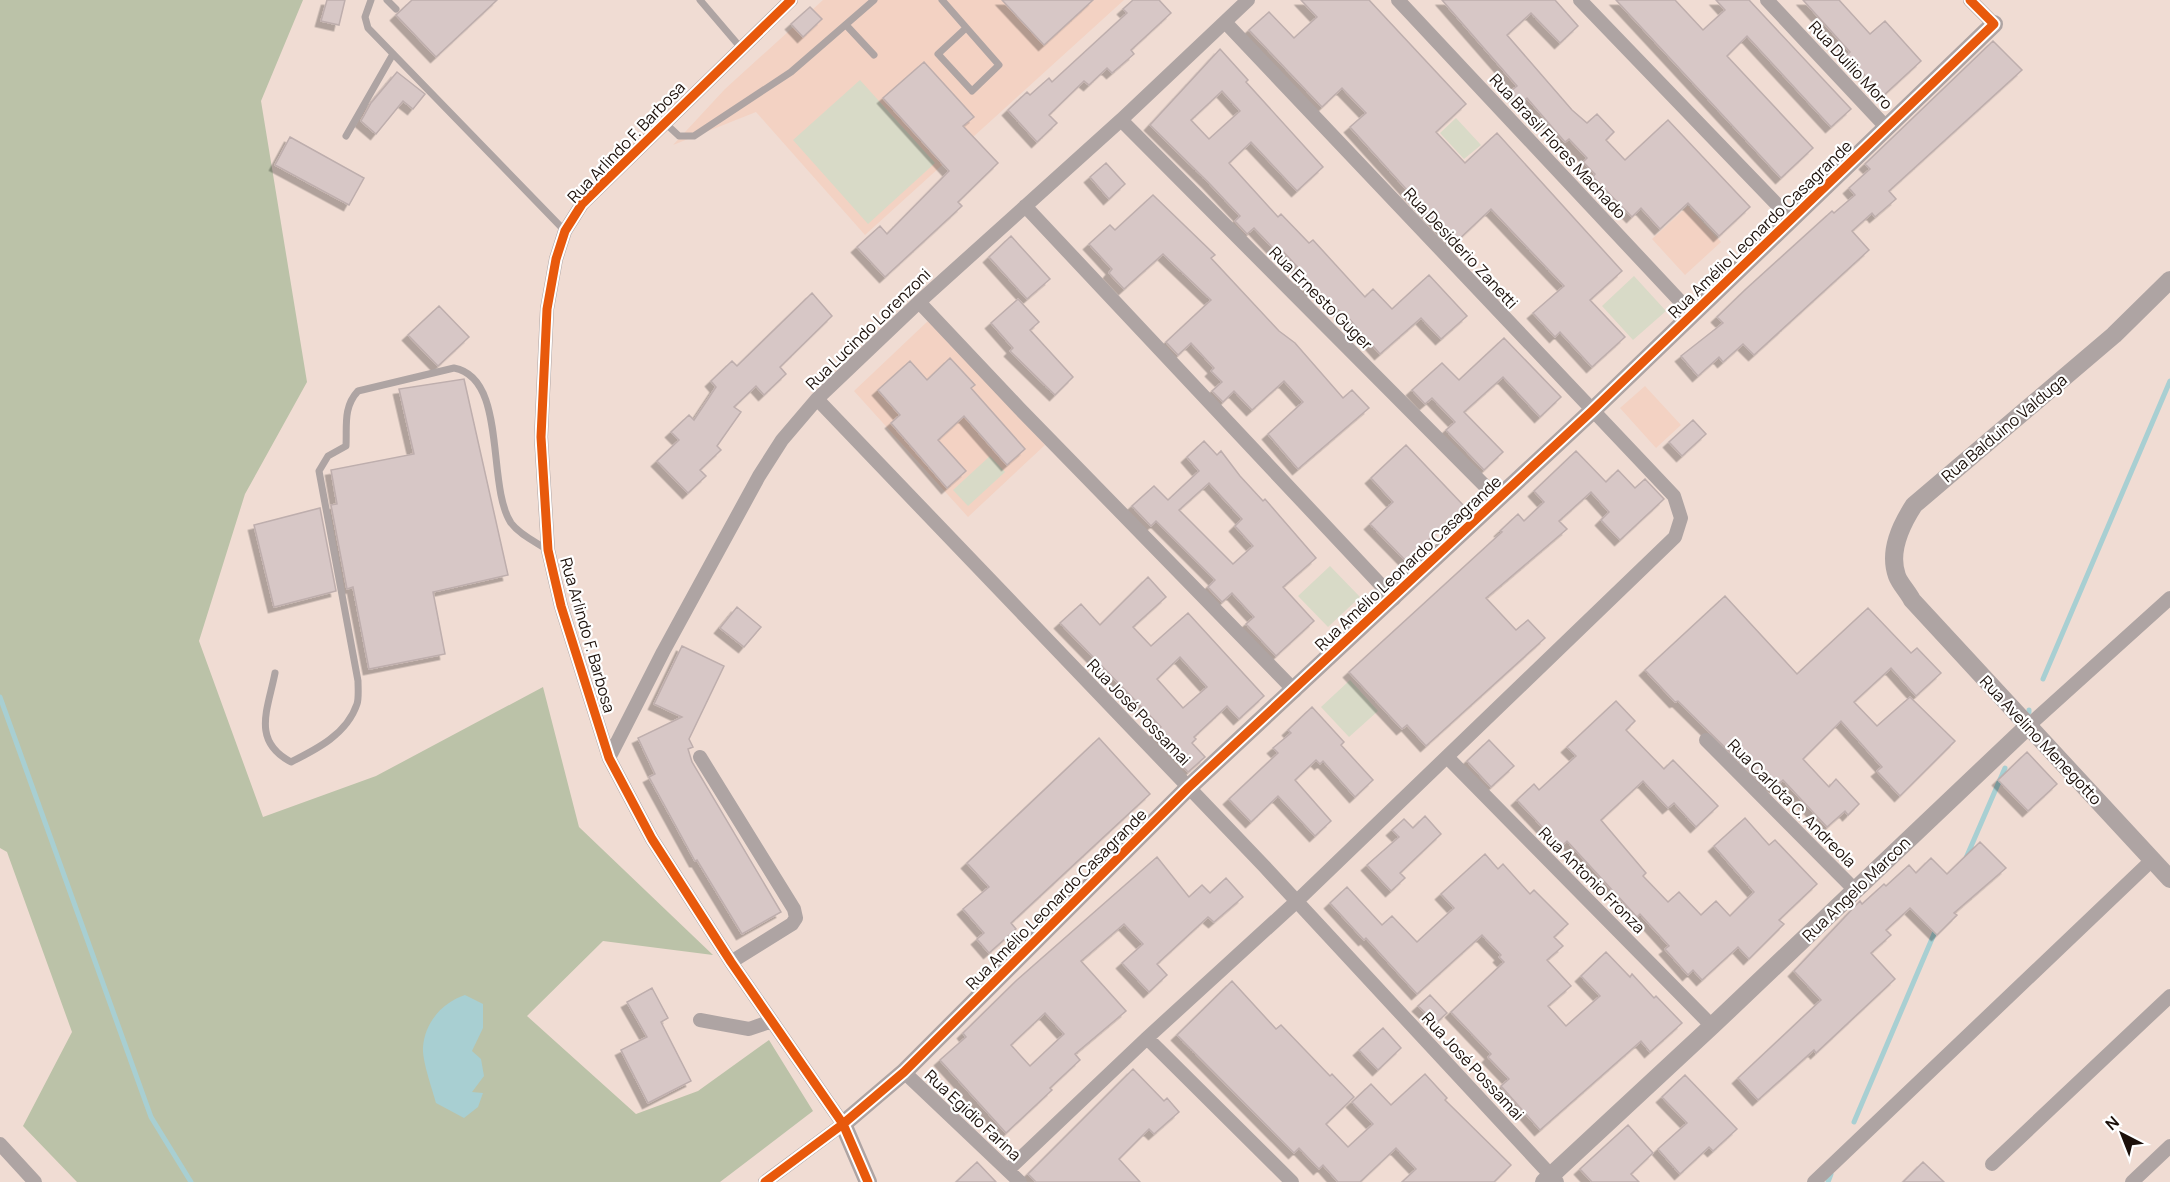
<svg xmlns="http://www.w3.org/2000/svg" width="2170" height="1182" viewBox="0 0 2170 1182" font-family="Manrope,sans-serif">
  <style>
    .built { fill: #f3d2c3 }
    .green { fill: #d8dac7 }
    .forest { fill: #bbc2a8 }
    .water { fill: #a8cfd2 }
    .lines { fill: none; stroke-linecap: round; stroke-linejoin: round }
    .stream { stroke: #a8cfd2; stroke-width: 5 }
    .building { fill: #d7c7c6; stroke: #beaead; stroke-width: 1.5; fill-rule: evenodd; filter: url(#shadow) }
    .service { stroke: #aea4a3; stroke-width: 7 }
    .minor { stroke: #aea4a3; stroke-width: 14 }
    .tertiary { stroke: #aea4a3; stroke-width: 18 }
    .cycleway-casing { stroke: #fff; stroke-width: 13 }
    .cycleway { stroke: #e8590c; stroke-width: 9 }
    .labels { text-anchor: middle; stroke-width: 4.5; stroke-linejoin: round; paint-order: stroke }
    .street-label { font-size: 16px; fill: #1c100a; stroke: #fff }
  </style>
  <defs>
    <filter id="shadow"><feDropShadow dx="-5.5" dy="5.5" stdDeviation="0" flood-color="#0004"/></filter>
  </defs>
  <rect width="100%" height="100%" fill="#f0dcd3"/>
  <path class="built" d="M823,0H1124L865,235L756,112L673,145L725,89Z
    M1688,206L1721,242L1685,275L1652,239Z
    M929,320L1045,445L968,517L854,391Z
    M1645,386L1681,425L1656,448L1620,408Z"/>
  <path class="green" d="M860,80L935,163L868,224L793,140Z
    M1456,118L1481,145L1464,159L1440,133Z
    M1634,276L1666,311L1633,340L1602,306Z
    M990,456L1005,472L968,506L953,490Z
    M1330,566L1360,597L1328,627L1298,596Z
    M1350,680L1378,711L1349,737L1321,707Z"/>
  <path class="forest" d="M0,0H303L261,101L307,382L245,494L199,641L263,817L376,776L543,687L579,827L713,955L603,941L527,1016L636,1114L698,1091L769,1040L813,1111L720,1182H77L23,1126L72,1032L7,852L0,848Z"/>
  <path class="water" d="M465,995L483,1004V1028L472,1051L481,1059L484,1076L472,1092L483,1093L478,1107L464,1118L436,1103C432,1088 422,1061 423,1047C425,1022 443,1002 465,995Z"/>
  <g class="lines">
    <path class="stream" d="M2043,679L2170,381
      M0,697L151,1117L191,1182
      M2029,712V710
      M1966,858L2005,768
      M1854,1122L1937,927
      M1828,1182L1831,1174"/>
  </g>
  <path class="building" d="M327,0H345L339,25L321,21Z
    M412,0H497L436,57L396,15Z
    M1002,0H1093L1044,45Z
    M1133,0H1159L1171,13L1131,50L1134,54L1112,73L1107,68L1089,85L1084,81L1049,115L1057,123L1037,142L1008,110L1027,92L1030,95L1049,78L1052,82L1127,13L1123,9Z
    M1301,0H1369L1466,104L1436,132L1465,163L1497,133L1622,271L1590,300L1625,337L1592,367L1560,332L1555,337L1533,313L1564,286L1491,209L1455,243L1350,127L1366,113L1342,88L1322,107L1249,30L1269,12L1294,38L1317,17Z
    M1442,0H1555L1578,26L1560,43L1531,13L1507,35L1572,110L1587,123L1597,114L1614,132L1606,140L1625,160L1668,120L1750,207L1719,236L1688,203L1660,229L1641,208L1632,217L1593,177L1595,174L1583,162L1587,158L1569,139L1565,142L1527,98L1521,103L1511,91L1517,86Z
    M1616,0H1675L1703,30L1725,10L1716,0H1749L1851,109L1831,127L1747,36L1727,56L1813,148L1781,178Z
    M1803,0H1839L1870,34L1885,21L1921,61L1883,96L1847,55L1850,52Z
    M810,7L822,19L803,37L791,24Z
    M1993,41L2022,70L1889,191L1896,199L1875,217L1872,213L1852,231L1869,250L1754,355L1743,344L1723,362L1719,357L1698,376L1681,356L1723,323L1717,317L1746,289L1832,211L1834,213L1855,195L1849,188L1870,169L1865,164Z
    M1220,49L1248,80L1246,82L1323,167L1297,191L1251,142L1229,163L1278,217L1281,214L1309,243L1313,240L1365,297L1373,289L1392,309L1429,275L1467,316L1441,339L1421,318L1380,354L1346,315L1331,305L1315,288L1308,294L1297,282L1305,275L1278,246L1274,249L1254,228L1247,234L1235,221L1240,216L1208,182L1150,125ZM1222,91L1240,111L1209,139L1191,120Z
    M924,62L974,117L963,126L998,163L958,202L962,206L885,277L857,247L880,226L887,234L949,171L883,98Z
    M397,72L425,94L413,109L403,101L376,134L361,121L371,103Z
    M290,137L364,178L349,205L275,165Z
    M1106,163L1125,184L1109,199L1090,177Z
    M1153,195L1215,255L1211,258L1279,331L1295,343L1343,398L1352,390L1369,408L1298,469L1268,434L1303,402L1284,381L1252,410L1234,391L1223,402L1212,391L1222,382L1211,371L1214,368L1191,343L1178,355L1166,342L1211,300L1163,254L1124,289L1109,273L1112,269L1089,244L1110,225L1115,230Z
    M1011,236L1050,279L1027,299L989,257Z
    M812,293L832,316L780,367L786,374L764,395L756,386L734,407L741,412L717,446L721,450L700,470L706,476L688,493L657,461L679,440L671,432L689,415L694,420L716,387L711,381L732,361L737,366Z
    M1018,299L1039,322L1030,330L1073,377L1055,395L1010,351L1013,348L991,323Z
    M439,306L469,337L438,366L408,335Z
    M1504,338L1561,397L1540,417L1503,377L1464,412L1503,452L1484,470L1446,430L1455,422L1432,398L1425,404L1412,390L1442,363L1459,380Z
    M950,358L975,385L971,388L1025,449L1007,465L964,416L938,440L966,471L947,488L891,423L900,415L878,390L910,361L927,380Z
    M464,379L508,575L433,592L445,654L369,669L353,587L347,589L331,505L337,504L331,470L414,454L399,389Z
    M1693,420L1706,434L1682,456L1669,442Z
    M1204,441L1217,455L1221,451L1240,476L1263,501L1265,499L1316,558L1283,587L1314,621L1276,656L1246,624L1254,617L1232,593L1222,602L1208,587L1215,580L1156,521L1151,526L1132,506L1154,486L1168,500L1199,471L1187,457ZM1209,483L1242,519L1235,526L1253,546L1233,564L1179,510Z
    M1406,445L1464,506L1406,561L1370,524L1393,502L1371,478Z
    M1576,451L1606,482L1618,470L1635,488L1645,479L1664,499L1620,540L1601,520L1609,512L1591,492L1559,521L1567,529L1486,598L1516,630L1528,620L1545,638L1426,746L1407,725L1402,729L1349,672L1502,532L1500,531L1518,514L1524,521L1544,502L1534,491Z
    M320,508L336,591L274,607L254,525Z
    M1148,577L1166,597L1133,627L1151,646L1188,613L1264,696L1239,719L1227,706L1194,737L1196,739L1192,743L1205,757L1188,772L1152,734L1161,727L1060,623L1081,604L1100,625ZM1180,657L1207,687L1183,708L1157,679Z
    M1725,596L1797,674L1868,608L1911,653L1917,648L1941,673L1916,696L1891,668L1854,702L1877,726L1910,697L1955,741L1900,796L1877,771L1882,767L1841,721L1803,759L1829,787L1836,779L1859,804L1848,815L1845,811L1827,827L1783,780L1775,787L1765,781L1762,784L1678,701L1675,702L1645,670Z
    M737,607L761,627L744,647L720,628Z
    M682,646L724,666L689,739L693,747L688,749L692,762L781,912L742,934L697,860L695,861L649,777L655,774L638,738L682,717L654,704Z
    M1616,701L1635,721L1626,730L1664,769L1673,760L1718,806L1696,827L1674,803L1668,808L1643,781L1601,820L1646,873L1643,876L1668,902L1679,892L1701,915L1716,901L1730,916L1754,892L1714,846L1745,818L1769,845L1775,840L1817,884L1779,920L1784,924L1749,959L1738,947L1702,980L1693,970L1688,975L1665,949L1669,946L1640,914L1637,917L1567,841L1561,847L1517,800L1534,784L1539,790L1576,756L1567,747Z
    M1312,707L1344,742L1341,745L1373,780L1355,797L1323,761L1320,764L1316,760L1295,780L1331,821L1315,836L1278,796L1251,822L1229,799L1278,753L1273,748L1291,733L1288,730Z
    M1099,738L1150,794L1011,923L1016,929L989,953L977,939L984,933L963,909L989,887L967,863Z
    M1489,740L1514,766L1491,787L1467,761Z
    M2027,752L2057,784L2028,811L1998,780Z
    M1425,816L1441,834L1400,873L1405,878L1391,891L1367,865L1399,837L1392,830L1404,819L1413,828Z
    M1980,842L2006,868L1954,913L1957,915L1937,935L1910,908L1886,930L1891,935L1871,953L1895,979L1816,1053L1814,1050L1758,1100L1738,1078L1821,1000L1794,971L1860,901L1862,904L1884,884L1886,886L1909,865L1916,873L1931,858L1947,874Z
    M1485,854L1498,869L1503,864L1530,894L1534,890L1568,924L1554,937L1563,946L1547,960L1571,986L1548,1006L1566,1026L1600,996L1581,976L1606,952L1630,977L1632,974L1654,998L1656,996L1682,1023L1650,1052L1641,1041L1540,1130L1501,1086L1509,1079L1488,1057L1491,1054L1451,1012L1504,962L1499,957L1501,955L1482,935L1417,994L1366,938L1364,940L1330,903L1347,887L1382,925L1392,916L1417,942L1454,908L1441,894Z
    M1157,857L1189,897L1202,885L1210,893L1226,878L1243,897L1214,922L1208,917L1157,964L1167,975L1149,992L1122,963L1143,944L1124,924L1081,961L1126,1011L1075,1054L1080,1060L1050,1088L1052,1090L1006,1133L940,1060L966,1037L963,1033L1017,980ZM1045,1013L1064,1034L1030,1066L1011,1045Z
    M1232,981L1276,1029L1281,1025L1330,1076L1332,1074L1354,1097L1326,1124L1348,1147L1373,1124L1352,1102L1371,1084L1391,1105L1425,1074L1447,1098L1445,1100L1511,1165L1494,1182H1402L1416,1169L1396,1148L1360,1182H1338L1323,1165L1319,1169L1299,1148L1294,1153L1177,1035Z
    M652,988L668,1018L661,1022L691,1081L648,1103L621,1050L647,1037L627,1002Z
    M1430,995L1447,1013L1436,1023L1418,1006Z
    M1383,1028L1401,1048L1378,1070L1359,1050Z
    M1133,1069L1164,1101L1167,1098L1179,1112L1154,1134L1149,1129L1119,1159L1140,1182H1036L1028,1174Z
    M1685,1075L1737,1129L1713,1151L1709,1147L1680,1174L1658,1149L1687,1123L1662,1097Z
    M1628,1125L1653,1153L1631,1174L1639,1182H1592L1580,1169Z
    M977,1162L996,1182H956Z
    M1923,1162L1944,1182H1903Z"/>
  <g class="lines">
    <path class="service" d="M371,0L365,17L368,28L565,231
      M387,0L396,9
      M700,0L741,48
      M942,0L999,65L972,91L938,54L966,28
      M846,25L874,55
      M664,122L679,136H694L791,72L874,0
      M346,136L393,54
      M275,673C268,709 251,741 291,762C317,749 347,734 357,704C359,698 358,688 358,681L319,471L328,456L346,446C347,426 343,407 358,391L454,368C508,378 486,485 511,523C520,535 536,542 548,550"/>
    <path class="minor" d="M1398,0L1693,315
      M1580,0L1792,220
      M1767,0L1886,127
      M1970,0L1994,24
      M1121,120L1498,499
      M1025,206L1394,599
      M919,302L1019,408L1295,691
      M817,399L1264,866L1557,1182
      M2027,727L2170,598
      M1706,740L1855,890
      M700,757L794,909L796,918L792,924L731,962
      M1447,757L1712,1026
      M609,758L663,652L759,476L782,440L817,399L919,302L1121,120L1248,0
      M700,1020L749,1029L772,1021
      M1147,1038L1292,1182
      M904,1072L1020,1182
      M0,1144L35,1182
      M1992,1164L2170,996
      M1008,1170L1147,1038L1297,901L1675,537L1681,518L1674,496L1225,22
      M765,1182L843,1124L731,962L652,839L609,758L561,606L548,550L541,437L547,309L556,259L565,231L582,204L791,0
      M1814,1182L2152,860
      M2132,1182L2170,1146"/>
    <path class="tertiary" d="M2170,280L2114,335L1914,505C1901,525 1888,551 1897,576C1900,584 1908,592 1912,600L2170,879
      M868,1182L843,1124L904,1072L1188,788L1592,411L1994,24
      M1544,1182L1712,1026L2027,727"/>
    <defs>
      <path id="cycleway" d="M791,0L582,204L565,231L556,259L547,309L541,437L548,550L561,606L609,758L652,839L731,962L843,1124L868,1182
        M765,1182L843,1124L904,1072L1188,788L1592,411L1994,24L1970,0"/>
    </defs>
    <use href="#cycleway" class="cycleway-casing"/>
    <use href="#cycleway" class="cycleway"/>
  </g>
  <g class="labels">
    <g class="street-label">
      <text transform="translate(1851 65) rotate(47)" y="6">Rua Duilio Moro</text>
      <text transform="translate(626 142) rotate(-46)" y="6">Rua Arlindo F. Barbosa</text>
      <text transform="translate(1558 146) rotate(47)" y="6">Rua Brasil Flores Machado</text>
      <text transform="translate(1760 229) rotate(-44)" y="6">Rua Amélio Leonardo Casagrande</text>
      <text transform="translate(1461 248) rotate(47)" y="6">Rua Desiderio Zanetti</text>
      <text transform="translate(1321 298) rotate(45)" y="6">Rua Ernesto Guger</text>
      <text transform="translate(868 329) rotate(-44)" y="6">Rua Lucindo Lorenzoni</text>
      <text transform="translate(2004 428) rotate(-40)" y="6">Rua Balduino Valduga</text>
      <text transform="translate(1408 563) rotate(-43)" y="6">Rua Amélio Leonardo Casagrande</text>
      <text transform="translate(588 635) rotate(74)" y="6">Rua Arlindo F. Barbosa</text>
      <text transform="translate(1139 712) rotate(46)" y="6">Rua José Possamai</text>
      <text transform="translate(2041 740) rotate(47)" y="6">Rua Avelino Menegotto</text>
      <text transform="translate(1792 803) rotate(45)" y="6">Rua Carlota C. Andreola</text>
      <text transform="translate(1592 880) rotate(45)" y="6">Rua Antonio Fronza</text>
      <text transform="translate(1856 889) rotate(-44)" y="6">Rua Angelo Marcon</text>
      <text transform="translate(1056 899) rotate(-45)" y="6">Rua Amélio Leonardo Casagrande</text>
      <text transform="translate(1473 1066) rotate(47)" y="6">Rua José Possamai</text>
      <text transform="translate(973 1115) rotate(43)" y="6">Rua Egidio Farina</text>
    </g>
  </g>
  <g transform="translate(2122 1134) rotate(318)" stroke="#ffffff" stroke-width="4.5" paint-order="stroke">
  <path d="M0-4.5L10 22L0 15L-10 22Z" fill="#1c100a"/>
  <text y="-9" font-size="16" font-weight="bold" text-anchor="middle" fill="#1c100a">N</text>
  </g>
</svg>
